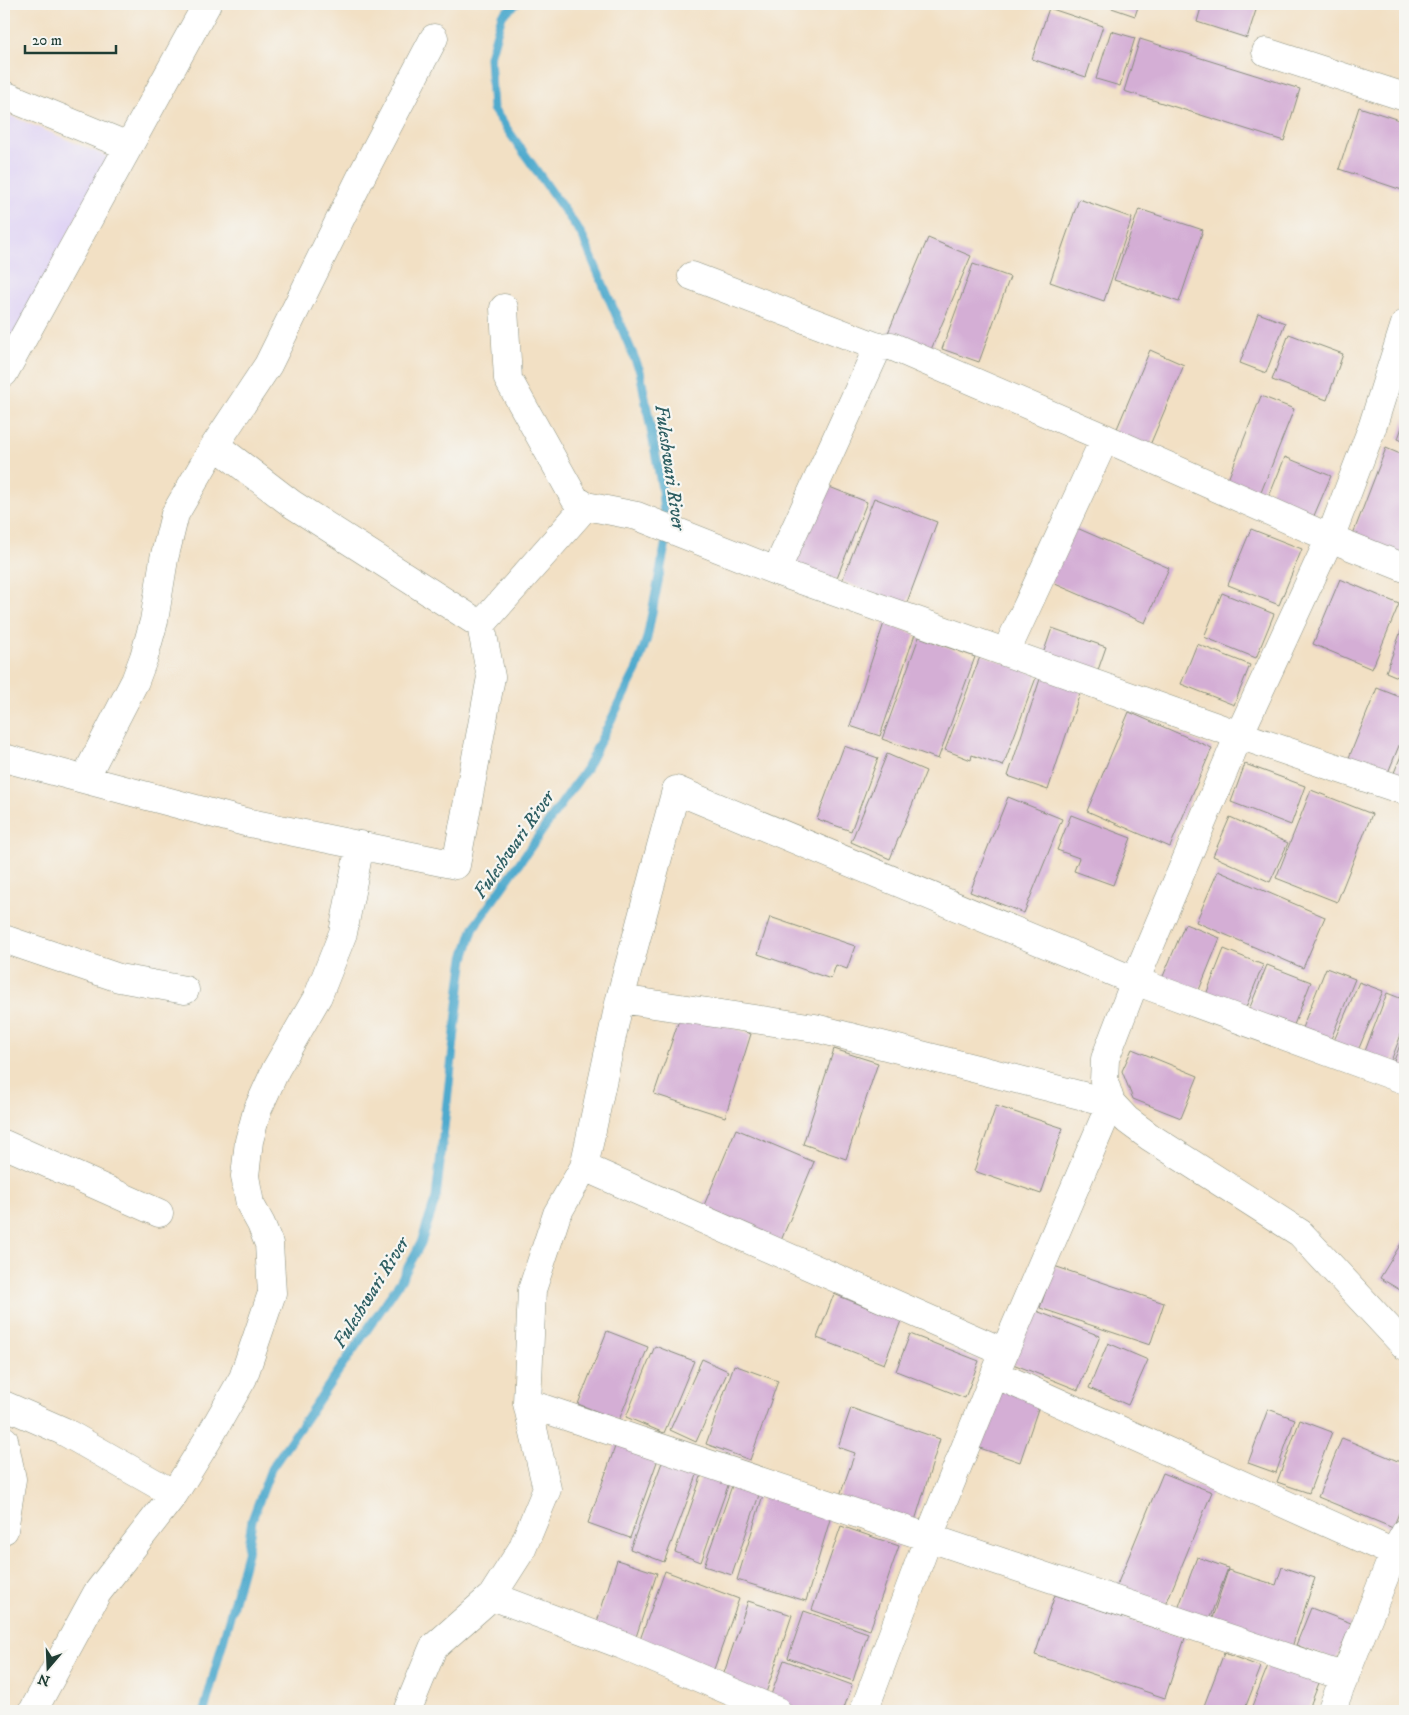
<svg xmlns="http://www.w3.org/2000/svg" width="1409" height="1715" viewBox="0 0 1409 1715" font-family="'IM FELL DW Pica',serif">
  <style>
    .built { fill: #e0d4f4 }
    .lines { fill: none; stroke-linecap: round; stroke-linejoin: round }
    .stream { stroke: #4faacd; stroke-width: 9 }
    .building { fill: #d4aed5 }
    .minor-casing { stroke: #888e7c; stroke-width: 29 }
    .secondary-casing { stroke: #888e7c; stroke-width: 29 }
    .minor { stroke: #fff; stroke-width: 28 }
    .secondary { stroke: #fff; stroke-width: 28 }
    .labels { text-anchor: middle; stroke-width: 4.5; stroke-linejoin: round; paint-order: stroke }
    .water-label { font-size: 19px; font-style: italic; fill: #2d5e62; stroke: #f6f6f2 }
  </style>
  <rect width="100%" height="100%" fill="#f6f6f2"/>
  <filter id="ink" filterUnits="userSpaceOnUse"><feTurbulence type="fractalNoise" baseFrequency=".02" numOctaves="2"/><feDisplacementMap in="SourceGraphic" scale="10" xChannelSelector="R" yChannelSelector="G"/><feConvolveMatrix kernelMatrix="1 2 1 2 8 2 1 2 1" color-interpolation-filters="sRGB"/></filter>
  <filter id="wash" filterUnits="userSpaceOnUse"><feTurbulence type="fractalNoise" baseFrequency=".0096" numOctaves="4" result="noise"/><feDisplacementMap in="SourceGraphic" scale="20" xChannelSelector="R" yChannelSelector="G"/><feGaussianBlur stdDeviation="1.12" result="paint"/><feColorMatrix in="noise" values="0 0 0 0 0 0 0 0 0 0 0 0 0 0 0 0 0 1.4 0 .05"/><feComposite in="paint" operator="in"/></filter>
  <g filter="url(#wash)">
    <rect width="100%" height="100%" fill="#f2e0c4"/>
    <path class="built" d="M4,113L108,157L4,357Z"/>
    <g class="lines">
      <path class="stream" d="M204,1711L247,1553L252,1520L271,1469L400,1282L421,1243L436,1198L461,979L464,958L474,927L586,769L636,671L647,638L666,541L662,489L640,371L582,235L493,109L490,57L502,15L516,4"/>
    </g>
    <g id="blocks">
      <path class="building" d="M1100,4H1139L1135,16Z
        M1202,4H1258L1247,38L1197,22Z
        M1049,8L1103,26L1086,77L1032,59Z
        M1111,31L1135,38L1120,86L1096,79Z
        M1140,39L1300,89L1284,141L1124,91Z
        M1359,107L1405,122V191L1339,169Z
        M1079,199L1132,218L1104,301L1050,282Z
        M1139,209L1203,230L1179,302L1114,280Z
        M928,238L971,256L927,359L885,340Z
        M973,264L1010,277L979,362L942,349Z
        M1258,313L1285,323L1266,373L1240,363Z
        M1289,334L1343,354L1327,400L1272,380Z
        M1150,350L1184,365L1147,452L1113,438Z
        M1261,396L1294,409L1258,500L1225,487Z
        M1405,418V442L1398,439Z
        M1386,448L1405,456V563L1350,542Z
        M1285,457L1331,476L1313,518L1268,499Z
        M822,484L867,502L836,580L791,562Z
        M874,498L937,522L906,605L842,581Z
        M1070,525L1169,568L1145,623L1046,580Z
        M1251,529L1302,549L1279,605L1228,585Z
        M1340,579L1399,604L1372,669L1313,644Z
        M1222,593L1274,614L1256,658L1204,637Z
        M1405,620V680L1386,672Z
        M884,623L915,634L880,736L850,726Z
        M1052,628L1106,647L1097,673L1043,654Z
        M919,637L975,657L938,759L882,739Z
        M1197,644L1250,665L1234,705L1181,684Z
        M981,654L1037,675L1003,766L972,755L971,760L945,750Z
        M1041,676L1081,690L1048,790L1008,776Z
        M1377,688L1405,699V731L1385,780L1346,765Z
        M1129,712L1212,748L1170,847L1087,811Z
        M844,746L878,758L851,831L817,819Z
        M1405,746V786L1391,780Z
        M887,754L926,771L890,859L851,842Z
        M1245,764L1305,786L1291,825L1231,802Z
        M1311,790L1372,814L1337,902L1276,878Z
        M1008,797L1062,819L1024,913L970,892Z
        M1071,815L1131,838L1113,885L1074,871L1079,858L1057,850Z
        M1230,817L1288,843L1270,882L1213,856Z
        M1218,871L1325,917L1303,968L1196,922Z
        M770,917L855,946L847,969L836,965L831,979L758,954Z
        M1185,924L1220,938L1197,995L1161,981Z
        M1224,949L1263,965L1244,1012L1205,997Z
        M1267,965L1311,982L1290,1035L1246,1017Z
        M1326,968L1355,979L1327,1049L1298,1038Z
        M1359,982L1383,991L1354,1060L1330,1050Z
        M1387,993L1405,1000V1024L1388,1069L1362,1059Z
        M682,1011L751,1034L725,1117L654,1094Z
        M1405,1032V1076L1390,1071Z
        M834,1049L878,1063L846,1159L803,1144Z
        M1132,1049L1198,1076L1181,1118L1133,1099L1122,1071Z
        M996,1106L1063,1128L1041,1194L974,1171Z
        M736,1129L814,1162L780,1243L702,1210Z
        M1405,1237V1293L1380,1278Z
        M1054,1266L1164,1303L1150,1345L1040,1308Z
        M834,1294L901,1321L884,1364L817,1338Z
        M1034,1310L1100,1336L1078,1390L1013,1364Z
        M607,1331L648,1347L619,1420L578,1404Z
        M910,1334L979,1361L965,1398L896,1371Z
        M1108,1343L1148,1360L1128,1405L1089,1388Z
        M655,1346L694,1361L664,1433L626,1417Z
        M702,1359L728,1371L696,1442L670,1430Z
        M734,1365L778,1381L750,1460L706,1444Z
        M999,1383L1042,1397L1020,1462L977,1447Z
        M851,1408L940,1439L914,1524L839,1498L855,1453L838,1447Z
        M1268,1409L1295,1419L1276,1473L1248,1463Z
        M1300,1420L1332,1432L1309,1493L1277,1482Z
        M1342,1438L1405,1464V1498L1393,1528L1318,1497Z
        M616,1444L658,1459L630,1538L588,1523Z
        M664,1457L699,1470L664,1562L630,1549Z
        M703,1471L730,1480L701,1562L675,1552Z
        M1163,1473L1212,1492L1164,1609L1115,1590Z
        M734,1480L761,1489L732,1575L704,1566Z
        M763,1495L831,1516L806,1601L737,1580Z
        M841,1526L899,1546L870,1630L812,1610Z
        M1197,1557L1228,1568L1209,1620L1178,1609Z
        M617,1560L657,1573L634,1643L594,1631Z
        M1282,1567L1315,1578L1292,1647L1211,1621L1228,1570L1276,1585Z
        M665,1571L739,1599L713,1672L638,1645Z
        M1055,1595L1185,1638L1165,1698L1035,1655Z
        M748,1601L792,1615L765,1696L721,1682Z
        M1311,1608L1351,1623L1336,1660L1296,1645Z
        M804,1611L868,1633L853,1681L788,1658Z
        M1224,1653L1261,1667L1244,1711H1202Z
        M784,1660L852,1685L843,1711H800L769,1700Z
        M1269,1663L1319,1683L1308,1711H1250Z"/>
    </g>
  </g>
  <g filter="url(#ink)">
    <use href="#blocks" fill-opacity="0" stroke="#888e7c" stroke-width="1"/>
    <g class="lines">
      <defs>
        <path id="minor" d="M1266,52L1405,97
          M4,95L128,146
          M692,276L878,347L891,346L1105,438L1330,538L1405,568
          M504,308L508,379L575,499L586,506L637,516L776,571L878,347
          M4,373L207,4
          M776,571L1239,735L1405,791
          M481,625L586,506
          M1006,652L1105,438
          M4,758L245,822L456,865L491,677L481,625L292,504L215,445
          M85,778L135,681L144,657L154,621L164,559L175,514L215,445L268,365L361,177L434,38
          M4,939L119,978L185,990
          M620,999L815,1028L1111,1103L995,1374L928,1539L864,1711
          M4,1144L159,1213
          M584,1167L1004,1352
          M995,1374L1394,1553
          M527,1403L1345,1677
          M4,1405L63,1431L174,1494
          M4,1440L12,1479L4,1530
          M492,1596L622,1645L777,1711
          M33,1711L97,1593L174,1494L207,1441L243,1378L272,1293L269,1244L261,1224L250,1204L245,1176L249,1141L257,1111L276,1069L318,996L343,933L360,845
          M407,1711L433,1648L492,1596L522,1549L547,1489L527,1403L532,1290L557,1214L584,1167L620,999L676,790L1135,981L1405,1080
          M1331,1711L1394,1553L1405,1533"/>
        <path id="secondary" d="M1405,324L1372,428L1330,538L1239,735L1135,981L1105,1059L1104,1081L1111,1103L1127,1120L1150,1137L1300,1233L1405,1346"/>
      </defs>
      <use href="#minor" class="minor-casing"/>
      <use href="#secondary" class="secondary-casing"/>
      <use href="#minor" class="minor"/>
      <use href="#secondary" class="secondary"/>
    </g>
  </g>
  <g class="labels">
    <g class="water-label">
      <text transform="translate(671 467) rotate(82)" y="7">Fuleshwari River</text>
      <text transform="translate(513 844) rotate(-55)" y="7">Fuleshwari River</text>
      <text transform="translate(370 1292) rotate(-58)" y="7">Fuleshwari River</text>
    </g>
  </g>
  <rect width="1409" height="1715" fill="none" stroke="#f6f6f2" stroke-width="20"/>
  <g transform="translate(48 1668) rotate(199)" stroke="#f6f6f2" stroke-width="4" paint-order="stroke">
  <path d="M0-4L9 19L0 12L-9 19Z" fill="#1f3d34"/>
  <text y="-8" font-size="14" font-weight="bold" text-anchor="middle" fill="#1f3d34">N</text>
  </g>
  <path d="M25 45v8h91v-8" fill="none" stroke="#1f3d34" stroke-width="2.5"/>
  <text x="32" y="45" font-size="15" fill="#1f3d34" stroke="#f6f6f2" stroke-width="4" paint-order="stroke">20 m</text>
</svg>
